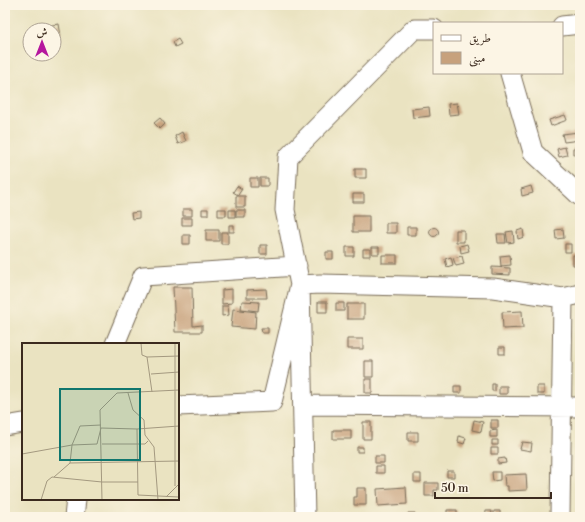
<svg xmlns="http://www.w3.org/2000/svg" width="585" height="522" viewBox="0 0 585 522" font-family="'Libre Bodoni',Amiri,serif">
  <style>
    .building { fill: #c7a17c }
    .lines { fill: none; stroke-linecap: round; stroke-linejoin: round }
    .minor-casing { stroke: #786b57; stroke-width: 21 }
    .minor { stroke: #fff; stroke-width: 19 }
    .inset-road { fill: none; stroke: #a49980; stroke-width: 1 }
    .view { fill: #0f766e; fill-opacity: 0.15; stroke: #0f766e; stroke-width: 2 }
    .inset-edge { fill: none; stroke: #3b2a1e; stroke-width: 2 }
  </style>
  <rect width="100%" height="100%" fill="#fcf5e5"/>
  <filter id="ink" filterUnits="userSpaceOnUse"><feTurbulence type="fractalNoise" baseFrequency=".025" numOctaves="2"/><feDisplacementMap in="SourceGraphic" scale="8" xChannelSelector="R" yChannelSelector="G"/><feConvolveMatrix kernelMatrix="1 2 1 2 8 2 1 2 1" color-interpolation-filters="sRGB"/></filter>
  <filter id="wash" filterUnits="userSpaceOnUse"><feTurbulence type="fractalNoise" baseFrequency=".012" numOctaves="4" result="noise"/><feDisplacementMap in="SourceGraphic" scale="16" xChannelSelector="R" yChannelSelector="G"/><feGaussianBlur stdDeviation="0.9" result="paint"/><feColorMatrix in="noise" values="0 0 0 0 0 0 0 0 0 0 0 0 0 0 0 0 0 1.4 0 .05"/><feComposite in="paint" operator="in"/></filter>
  <g filter="url(#wash)">
    <rect width="100%" height="100%" fill="#eae3c1"/>
    <g id="blocks">
      <path class="building" d="M59,24L61,36L54,37V30H53L52,25Z
        M178,39L181,44L175,47L173,42Z
        M457,103L459,114L449,115L448,104Z
        M429,107L430,116L413,118L412,109Z
        M565,115L567,120L551,126L549,120Z
        M160,118L165,124L160,129L154,123Z
        M182,132L186,141L178,144L175,136Z
        M579,132L580,140L564,142L562,134Z
        M565,147L567,155L559,157L557,149Z
        M580,147V153L573,154V148Z
        M355,169H366V178H355Z
        M250,178H258V187H250Z
        M260,178H268V186H260Z
        M237,186L242,189L238,195L233,192Z
        M531,186L533,193L522,196L521,189Z
        M353,194H364V202H353Z
        M236,196H245V207H236Z
        M183,209H192V216H183Z
        M202,209H208V215H202Z
        M218,209H226V216H218Z
        M229,210H235V217H229Z
        M236,210H245V217H236Z
        M139,212V218L132,219L131,213Z
        M353,216H369V232H353Z
        M182,218H192V225H182Z
        M386,223H396V233H386Z
        M229,225H234V232H229Z
        M407,227H416V235H407Z
        M429.5 232a4.5 4.5 0 1 1 9 0a4.5 4.5 0 1 1-9 0Z
        M523,229L524,237L518,239L517,231Z
        M563,229L564,238L556,239L555,230Z
        M206,230H219V241H206Z
        M456,230H464V242H456Z
        M513,231L514,242L508,243L506,232Z
        M221,232H228V244H221Z
        M497,234H505L506,243H498Z
        M183,235H190V244H183Z
        M467,244L469,251L461,253L460,246Z
        M565,244H571V252H565Z
        M260,245H267V254H260Z
        M346,247H354V256H346Z
        M372,247H379V254H372Z
        M363,249H370V256H363Z
        M326,252H333V259H326Z
        M382,255H397V263H382Z
        M510,255L511,265L501,266L500,256Z
        M573,255H579L580,265H573Z
        M462,256L464,264L456,266L453,258Z
        M451,257L453,265L447,267L445,259Z
        M492,267L510,268V275L492,274Z
        M173,287H192L193,326L202,325V332H175Z
        M232,289V303L222,304V290Z
        M266,289L267,298H247V290Z
        M242,301L259,302L258,311L241,309Z
        M318,302H327V312H318Z
        M336,303H344V311H336Z
        M347,304H364V319H347Z
        M222,306H228L229,315L222,316Z
        M233,309L256,312L255,329L231,327Z
        M522,311L523,328L503,329L502,312Z
        M261,328H268V333H262Z
        M347,339H363V349H347Z
        M499,347H505V354H499Z
        M365,361H373V377H365Z
        M365,379H372V393H365Z
        M492,384H495V391H492Z
        M454,386H461V393H454Z
        M499,386H507V394H499Z
        M537,386H544V394H537Z
        M474,420L483,422L481,432L472,430Z
        M491,420H498V428H491Z
        M363,422H371V439H363Z
        M333,430H351V439H333Z
        M497,430V437H490V431Z
        M408,432H418V441H408Z
        M459,436L466,438L464,444L458,442Z
        M492,440H498V445H492Z
        M522,442L532,443L531,451L520,449Z
        M357,447H363V452H357Z
        M491,448H498V454H491Z
        M375,456H384V463H375Z
        M505,458L506,463L498,464V459Z
        M376,466H384V473H376Z
        M447,471H454V477H447Z
        M492,472H500V480L493,481Z
        M414,474H421V482H414Z
        M526,474L527,490L508,491V486H505L504,475Z
        M425,483H438V490H434V496H425Z
        M406,487L407,504L378,506L377,489Z
        M357,488H366V505H354V497H357Z
        M447,510H457V517H447Z
        M486,511H492L491,517H485Z
        M494,511H500V517H494Z
        M408,513H415V517H408Z"/>
    </g>
  </g>
  <g filter="url(#ink)">
    <use href="#blocks" fill-opacity="0" stroke="#786b57" stroke-width="1"/>
    <g class="lines">
      <defs>
        <path id="minor" d="M562,26L580,24
          M510,73L533,152L580,196
          M115,344L143,276L297,266
          M303,405L580,407
          M178,406L272,402L300,285L320,284L493,288L563,298L580,294
          M5,426L23,423
          M74,517L76,499
          M305,517L300,285L285,210L288,157L414,29H434
          M560,517L563,298"/>
      </defs>
      <use href="#minor" class="minor-casing"/>
      <use href="#minor" class="minor"/>
    </g>
  </g>
  <g transform="translate(22 343)">
    <rect width="157" height="157" fill="#eae3c1"/>
    <path class="inset-road" d="M119,0L120,12L125,14M129,31L157,29M130,49L125,14L157,13M106,50L111,67L122,77L123,92L132,104L136,157M115,86L116,152L157,154M80,101H123L126,98M0,111L50,102L75,101L79,85L115,86L157,83M48,120L50,102L58,83L79,82M32,134L48,120L157,118M153,143V0M144,154L157,141M19,157L25,138L30,134L80,139H116M80,157L78,67L95,50L157,47"/>
    <path class="view" d="M38,46H118V117H38Z"/>
    <rect width="157" height="157" class="inset-edge"/>
  </g>
  <rect width="585" height="522" fill="none" stroke="#fcf5e5" stroke-width="20"/>
  <rect x="433" y="22" width="130" height="52" fill="#fcf5e5" stroke="#afa495"/>
  <rect x="441" y="35" width="20" height="6" fill="#ffffff" stroke="#afa495"/>
  <text x="469" y="42" font-size="12" fill="#3b2a1e">طريق</text>
  <rect x="441" y="52" width="20" height="12" fill="#c7a17c" stroke="#afa495"/>
  <text x="469" y="62" font-size="12" fill="#3b2a1e">مبنى</text>
  <g transform="translate(42 42)"><circle r="19" fill="#fcf5e5" stroke="#afa495"/>
  <path d="M0-3L7 15L0 10L-7 15Z" fill="#b5179e"/>
  <text y="-6" font-size="11" font-weight="bold" text-anchor="middle" fill="#3b2a1e">ش</text>
  </g>
  <path d="M435 492v6h116v-6" fill="none" stroke="#3b2a1e" stroke-width="2"/>
  <text x="441" y="492" font-size="12" fill="#3b2a1e" stroke="#fcf5e5" stroke-width="3" paint-order="stroke">50 m</text>
</svg>
